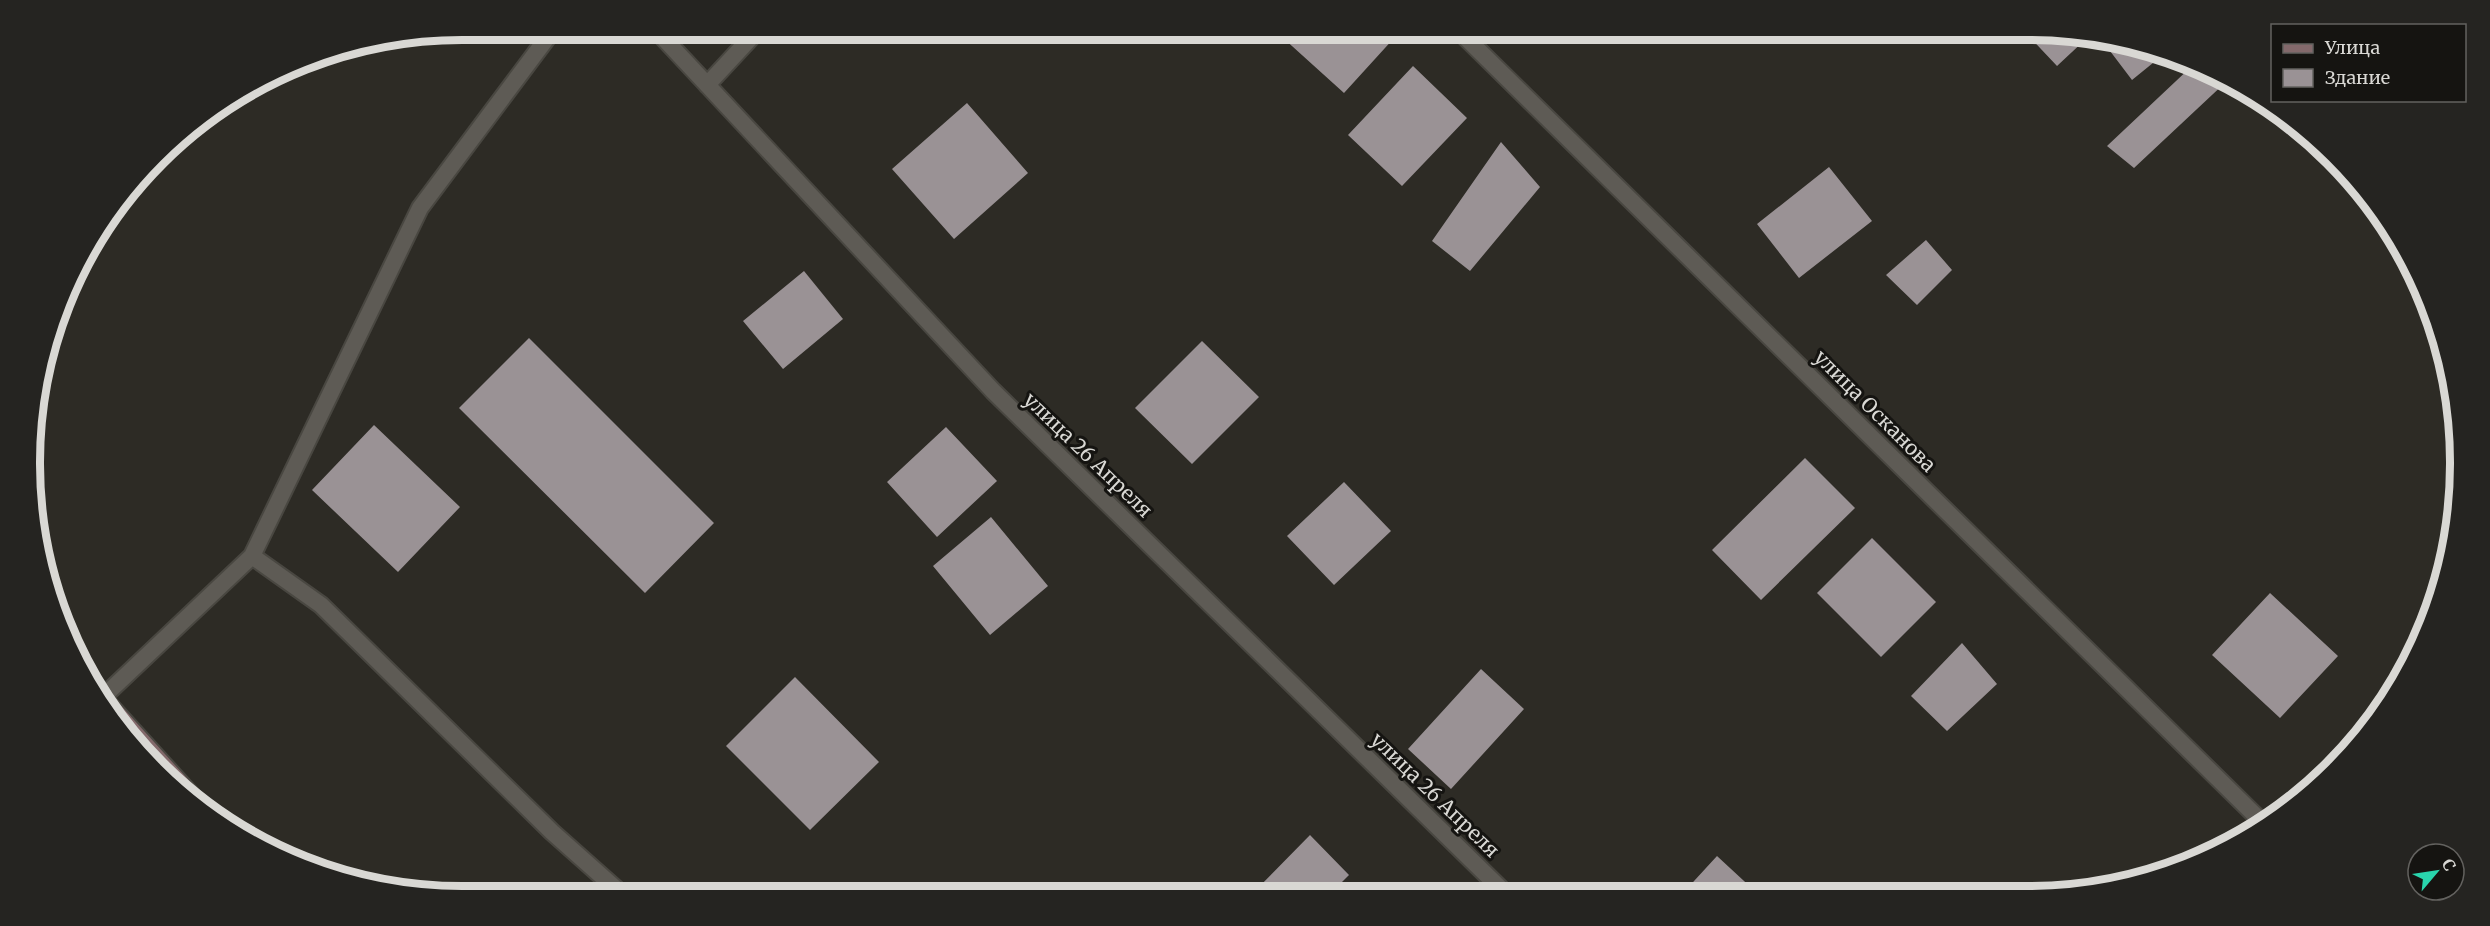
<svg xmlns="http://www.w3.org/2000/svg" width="2490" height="926" viewBox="0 0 2490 926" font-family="Merriweather,serif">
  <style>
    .building { fill: #9a9295 }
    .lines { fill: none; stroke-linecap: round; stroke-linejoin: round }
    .minor-casing { stroke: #494741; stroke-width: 20 }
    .secondary-casing { stroke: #494741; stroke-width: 20 }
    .minor { stroke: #5e5b55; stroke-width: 16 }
    .secondary { stroke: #83696b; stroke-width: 16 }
    .labels { text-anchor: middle; stroke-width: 6; stroke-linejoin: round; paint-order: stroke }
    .street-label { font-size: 20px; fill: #d9d8d4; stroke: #151411 }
    .rim { fill: none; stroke: #d9d8d4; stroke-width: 8 }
  </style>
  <rect width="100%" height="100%" fill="#2d2b25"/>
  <path class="building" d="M1289,30H1388L1395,37L1344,93L1282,37Z
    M2023,30H2027L2087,38L2057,66Z
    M2112,41L2139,45L2164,54L2132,80L2107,47Z
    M2193,65L2228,80L2134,168L2107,146Z
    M1413,66L1467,118L1402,186L1348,135Z
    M967,103L1028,173L954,239L892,169Z
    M1501,142L1540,187L1470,271L1432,241Z
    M1829,167L1872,221L1799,278L1757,224Z
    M1926,240L1952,270L1917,305L1886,275Z
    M804,271L843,319L783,369L743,321Z
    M529,338L714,523L645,593L459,408Z
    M1202,341L1259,397L1192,464L1135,408Z
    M374,425L460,507L398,572L312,490Z
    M946,427L997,481L937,537L887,482Z
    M1805,458L1855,508L1761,600L1712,550Z
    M1344,482L1391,531L1334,585L1287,536Z
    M991,517L1048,586L990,635L933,566Z
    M1872,538L1936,602L1881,657L1817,593Z
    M2270,593L2338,656L2280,718L2212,655Z
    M1962,643L1997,684L1947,731L1911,696Z
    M1481,669L1524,709L1451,789L1408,749Z
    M795,677L879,762L810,830L726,746Z
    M1310,835L1349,875L1330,894H1252Z
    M1717,856L1757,893H1683Z"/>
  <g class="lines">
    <defs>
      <path id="minor" d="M656,30L993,391L1506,894
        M1458,30L2262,822
        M707,85L758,30
        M252,556L321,605L552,832L624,896
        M103,697L252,556L420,208L553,30"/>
      <path id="secondary" d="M95,689L205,810"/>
    </defs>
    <use href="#minor" class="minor-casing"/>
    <use href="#secondary" class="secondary-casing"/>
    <use href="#minor" class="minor"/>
    <use href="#secondary" class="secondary"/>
  </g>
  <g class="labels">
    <g class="street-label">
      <text transform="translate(1875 411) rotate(45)" y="7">улица Осканова</text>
      <text transform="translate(1088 455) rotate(44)" y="7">улица 26 Апреля</text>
      <text transform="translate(1435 795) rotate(44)" y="7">улица 26 Апреля</text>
    </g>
  </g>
  <path d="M0 0H2490V926H0ZM462 40H2028A422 422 0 0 1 2450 462V464A422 422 0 0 1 2028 886H462A422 422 0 0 1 40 464V462A422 422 0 0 1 462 40Z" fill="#252421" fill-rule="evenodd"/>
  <path class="rim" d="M462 40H2028A422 422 0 0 1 2450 462V464A422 422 0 0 1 2028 886H462A422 422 0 0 1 40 464V462A422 422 0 0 1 462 40Z"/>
  <rect x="2271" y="24" width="195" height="78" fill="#151411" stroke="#63625f" stroke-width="1.5"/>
  <rect x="2283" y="44" width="30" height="9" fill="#83696b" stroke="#63625f" stroke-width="1.5"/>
  <text x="2325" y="54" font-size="18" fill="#d9d8d4">Улица</text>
  <rect x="2283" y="69" width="30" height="18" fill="#9a9295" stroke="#63625f" stroke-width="1.5"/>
  <text x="2325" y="84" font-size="18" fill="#d9d8d4">Здание</text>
  <g transform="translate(2436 872) rotate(61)"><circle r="28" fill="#151411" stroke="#63625f" stroke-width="1.5"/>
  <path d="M0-4.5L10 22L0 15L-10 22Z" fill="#29d5ad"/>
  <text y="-9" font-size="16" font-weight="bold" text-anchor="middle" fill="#d9d8d4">С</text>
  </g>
</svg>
